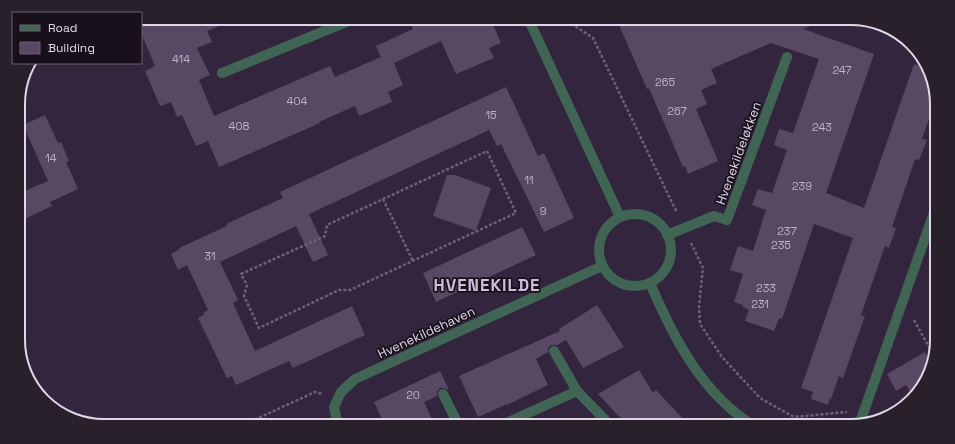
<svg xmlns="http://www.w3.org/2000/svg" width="955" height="444" viewBox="0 0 955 444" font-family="'Space Grotesk',sans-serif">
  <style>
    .building { fill: #594863 }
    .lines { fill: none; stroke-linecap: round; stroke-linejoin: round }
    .path { stroke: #6e6177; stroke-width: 2.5; stroke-dasharray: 3 2; stroke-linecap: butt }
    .street { stroke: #416554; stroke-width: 10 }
    .labels { text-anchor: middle; stroke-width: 3.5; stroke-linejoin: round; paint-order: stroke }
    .number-label { font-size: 11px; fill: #beb3c6 }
    .street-label { font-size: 13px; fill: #e0d7e7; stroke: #18111c }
    .district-label { font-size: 17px; font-weight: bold; letter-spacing: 1px; fill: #cfbcdc; stroke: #18111c }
    .rim { fill: none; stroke: #e0d7e7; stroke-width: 2 }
  </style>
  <rect width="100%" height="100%" fill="#34253e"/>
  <path class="building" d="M141,18H238L207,31L212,42L197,48L210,75L199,80L214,116L330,66L335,77L381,57L376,46L413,29L408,18H490L501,43L489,48L494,58L456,74L441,41L394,63L403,85L388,92L392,102L359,116L355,106L319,122L320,123L219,167L208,141L196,146L182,115L177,117L171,102L160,106L145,71L155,66L141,33Z
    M616,18H829L803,29L874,54L826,193L864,208L914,64L926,68L936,92V99L922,139L927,140L919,160L915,159L892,227L896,228L889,248L885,246L861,315L865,316L843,378L839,376L831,399L830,398L828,405L811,399L813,392L801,388L853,238L814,224L782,319L779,318L774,331L745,321L749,310L743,307V305L734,302L743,274L730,270L738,246L753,251L766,210L752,205L758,189L772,193L787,150L774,145L779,129L793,133L819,59L771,43L711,69L717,83L701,90L707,104L696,109L718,161L688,174L685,166L683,167L649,88L647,89Z
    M506,87L538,156L544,153L574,218L544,232L501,144L497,146L489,130L309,214L328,255L313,262L296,226L220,262L238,300L233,303L255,351L352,306L365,335L293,368L289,361L236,385L232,376L227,378L198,318L204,315L203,313L208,310L187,265L178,270L171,254L180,249L179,248L227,226L226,224L283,198L280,192Z
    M45,115L58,143L61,142L69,161L66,162L78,189L50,202L52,206L18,222V194L48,181L23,125Z
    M447,175H455L491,188L476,231L433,216Z
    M522,227L536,255L436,302L423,273Z
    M597,305L624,347L583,368L566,340L557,345H551L548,348V352L536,359L548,385L507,405V404L478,417L459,376L560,331L559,329Z
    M925,352L932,365L930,373L912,395L906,385L896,391L887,374Z
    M639,370L653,393L656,390L690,426H628L598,394Z
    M440,371L449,390L444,388H440L437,391V396L424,402L435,426H385L374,402Z"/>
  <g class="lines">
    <path class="path" d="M563,18L593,38L677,213
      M487,151L516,213L350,290H339L259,328L244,296L247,285L241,274L325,236L327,225Z
      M383,199L413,261
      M691,243L703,268L699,306L700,324L722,357L760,398L794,417L847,412
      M914,320L934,356
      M241,426L315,392L322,394"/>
    <path class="street" d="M528,18L620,217
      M222,73L356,18
      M599 250a36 36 0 1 1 72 0a36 36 0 1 1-72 0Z
      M667,235L714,216L727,220L787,57
      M650,283C673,337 702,394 754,426
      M554,351L577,391L611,426
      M443,394L459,426
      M859,425L937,204
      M338,426L334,407L341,392L355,379L602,266
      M500,426L577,391"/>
  </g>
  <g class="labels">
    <g class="number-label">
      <text x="181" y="63">414</text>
      <text x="842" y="74">247</text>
      <text x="665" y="86">265</text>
      <text x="297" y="105">404</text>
      <text x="677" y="115">267</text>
      <text x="491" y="119">15</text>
      <text x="239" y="130">408</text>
      <text x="822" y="131">243</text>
      <text x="51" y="162">14</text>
      <text x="529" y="184">11</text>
      <text x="802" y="190">239</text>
      <text x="543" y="215">9</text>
      <text x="787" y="235">237</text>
      <text x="781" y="249">235</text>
      <text x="210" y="260">31</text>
      <text x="766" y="292">233</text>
      <text x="760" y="308">231</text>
      <text x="413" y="399">20</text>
    </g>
    <g class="street-label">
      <text transform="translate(738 153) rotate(-70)" y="5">Hvenekildeløkken</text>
      <text transform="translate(426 332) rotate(-25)" y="5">Hvenekildehaven</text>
    </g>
    <g class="district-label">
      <text x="487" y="291">HVENEKILDE</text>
    </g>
  </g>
  <path d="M0 0H955V444H0ZM104 25H851A79 79 0 0 1 930 104V340A79 79 0 0 1 851 419H104A79 79 0 0 1 25 340V104A79 79 0 0 1 104 25Z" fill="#28212c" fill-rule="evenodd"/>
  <path class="rim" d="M104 25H851A79 79 0 0 1 930 104V340A79 79 0 0 1 851 419H104A79 79 0 0 1 25 340V104A79 79 0 0 1 104 25Z"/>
  <rect x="12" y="12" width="130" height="52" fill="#18111c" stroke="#68606d"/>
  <rect x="20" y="25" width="20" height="6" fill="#416554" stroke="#68606d"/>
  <text x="48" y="32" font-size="12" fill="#e0d7e7">Road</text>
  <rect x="20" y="42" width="20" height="12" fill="#594863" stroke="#68606d"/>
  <text x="48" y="52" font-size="12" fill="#e0d7e7">Building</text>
</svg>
